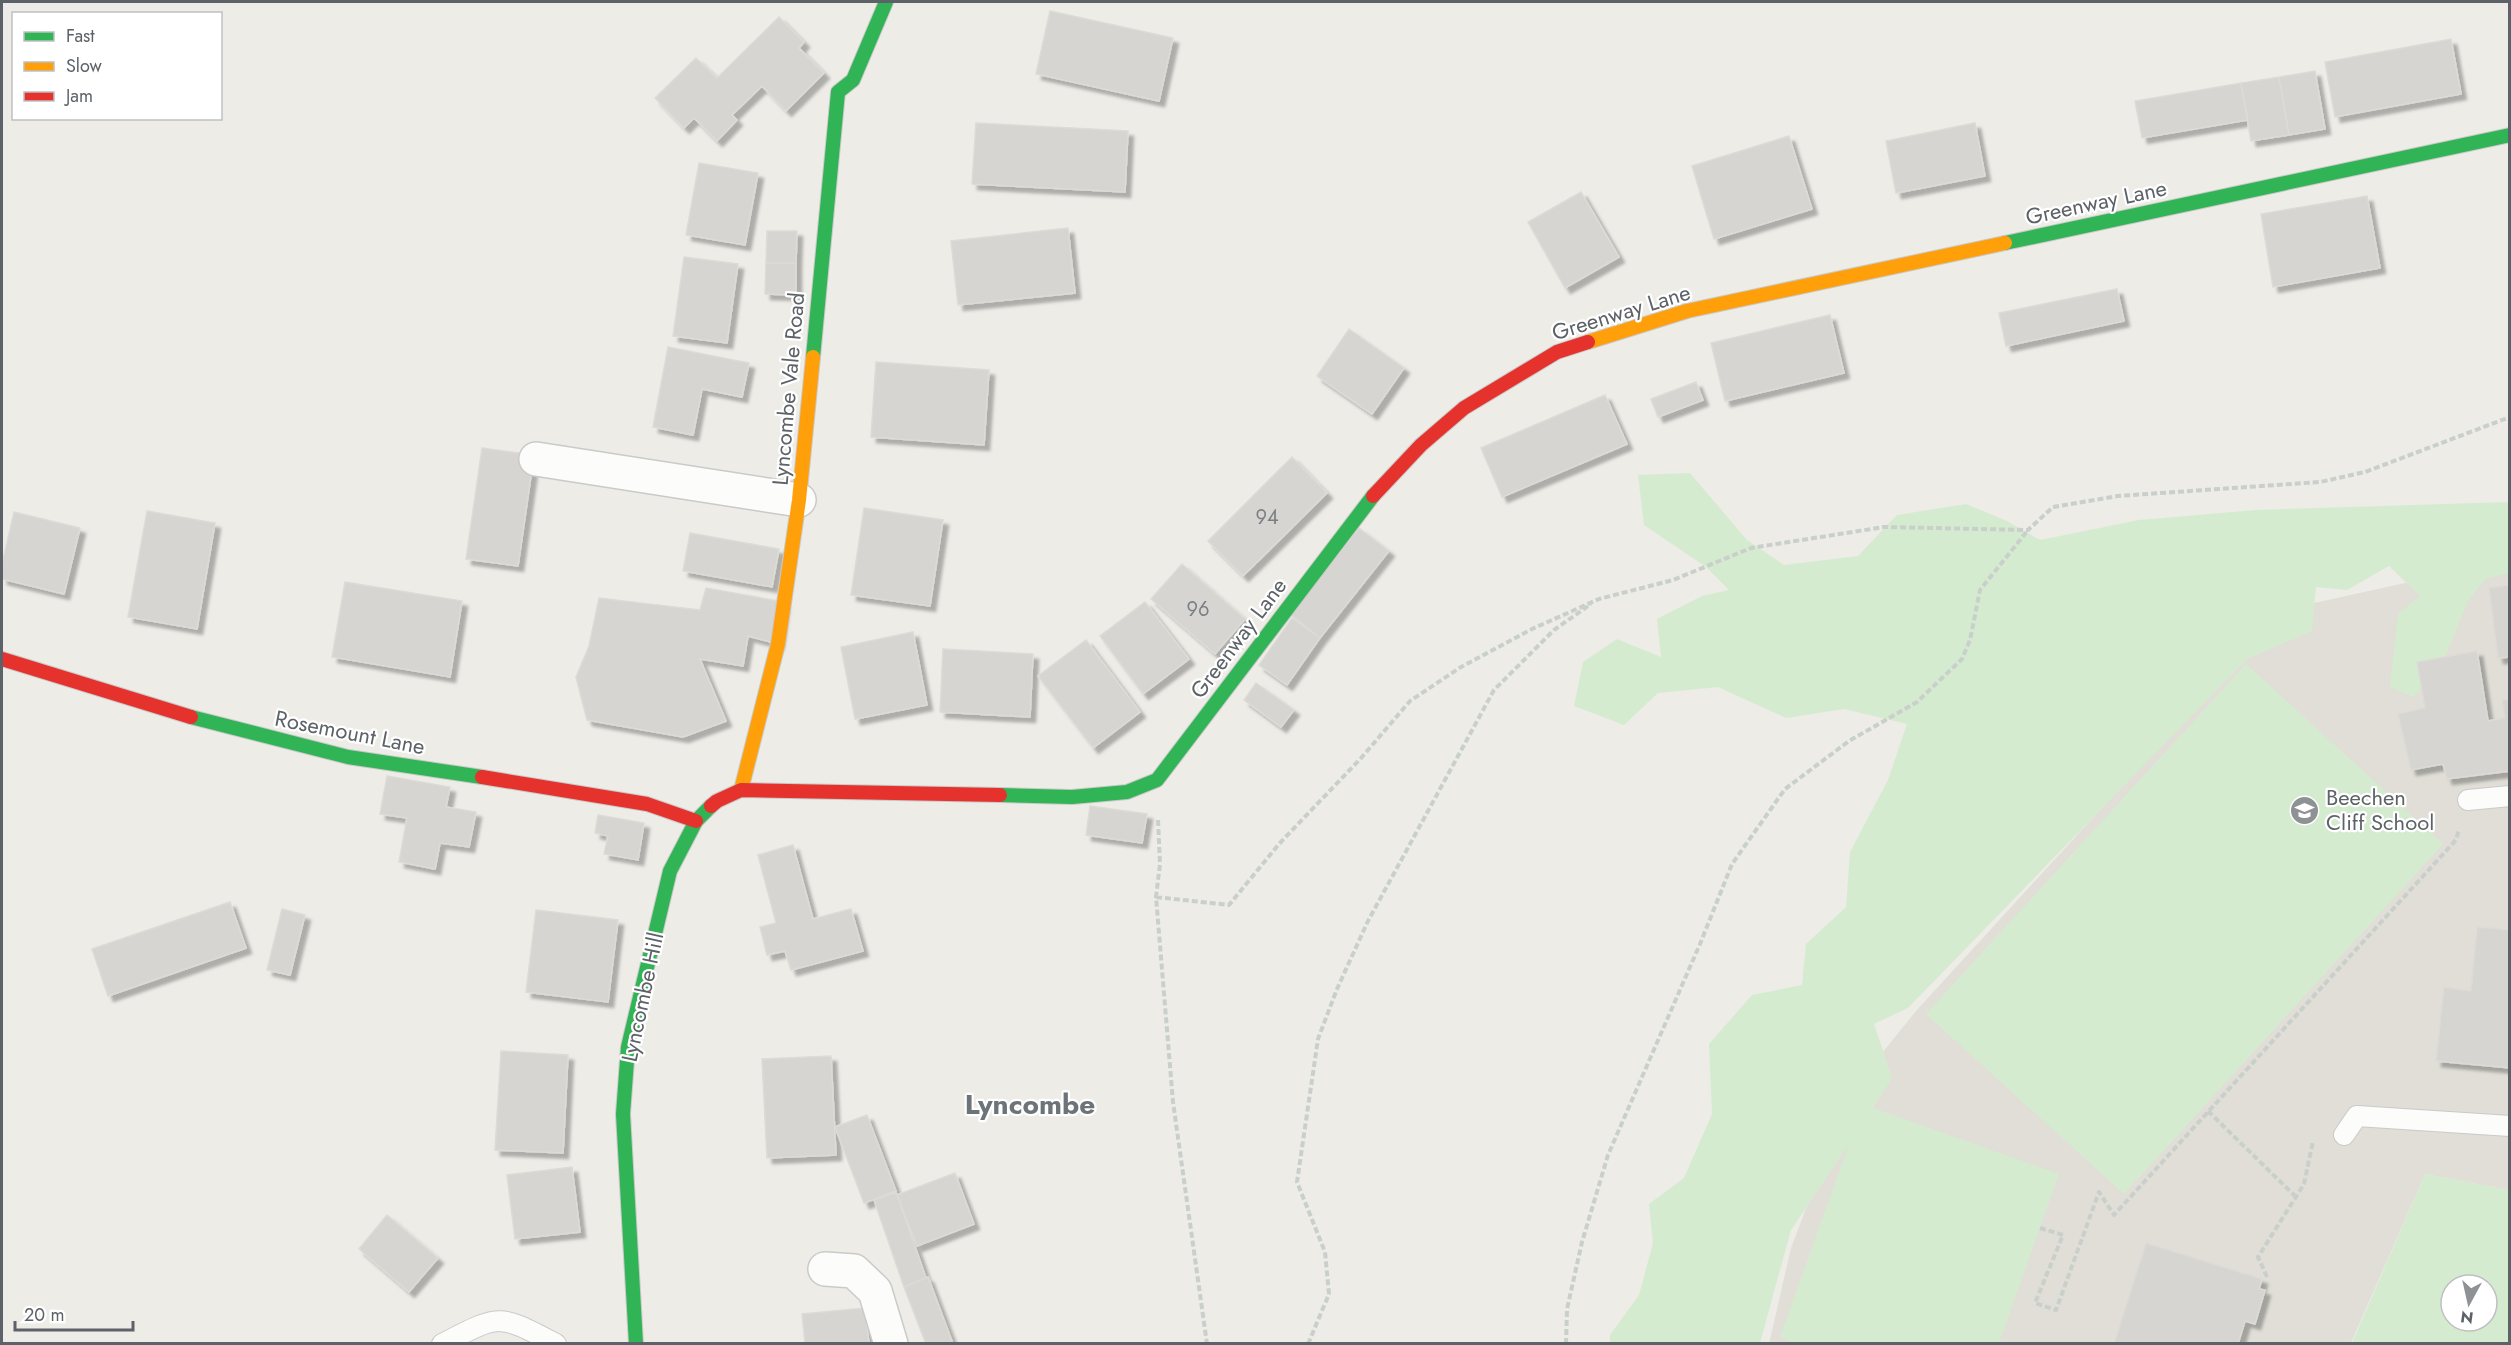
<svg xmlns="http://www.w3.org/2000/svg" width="2511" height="1345" viewBox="0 0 2511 1345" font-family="Jost,sans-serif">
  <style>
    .education { fill: #e0ded7 }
    .green { fill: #d5ebd0; fill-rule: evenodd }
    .building { fill: #d6d5d2; stroke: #dddbd6; stroke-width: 1.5; filter: url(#shadow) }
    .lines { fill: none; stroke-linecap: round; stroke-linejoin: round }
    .lane-casing { stroke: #cacaca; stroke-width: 22 }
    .street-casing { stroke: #cacaca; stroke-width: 36 }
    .fast-casing { stroke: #c9c9c9; stroke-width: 16 }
    .slow-casing { stroke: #c9c9c9; stroke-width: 16 }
    .jam-casing { stroke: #c9c9c9; stroke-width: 16 }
    .path { stroke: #c9cfca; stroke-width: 4; stroke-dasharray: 6 3; stroke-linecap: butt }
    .lane { stroke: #fcfcfb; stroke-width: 20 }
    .street { stroke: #fcfcfb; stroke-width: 33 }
    .fast { stroke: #30b455; stroke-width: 14 }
    .slow { stroke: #ff9f0a; stroke-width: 14 }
    .jam { stroke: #e5322d; stroke-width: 14 }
    .labels { text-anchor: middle; stroke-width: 4.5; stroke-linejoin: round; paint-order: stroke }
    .number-label { font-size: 20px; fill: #7b7f82 }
    .street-label { font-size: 22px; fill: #5c6267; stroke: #fff }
    .poi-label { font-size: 22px; fill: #5c6267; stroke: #fff; text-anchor: start }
    .district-label { font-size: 28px; font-weight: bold; fill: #6d7479; stroke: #fff }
  </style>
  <defs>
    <filter id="shadow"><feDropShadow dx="5.5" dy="5.5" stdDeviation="1.5" flood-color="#0004"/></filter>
  </defs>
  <rect width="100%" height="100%" fill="#edece7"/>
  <path class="education" d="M2509,560V1190L2425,1174L2351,1343L1769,1344L1791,1248L1849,1094L1916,1011L2283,610Z"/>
  <path class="green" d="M1690,473L1747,540L1784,565L1858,556L1897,515L1966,504L2007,521L2040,540L2139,520L2256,510L2509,502V573L2485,579L2468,601L2440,669L2413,697L2390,687L2398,614L2420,596L2389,566L2347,590L2316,587L2312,631L2247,659L1908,1008L1874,1024L1892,1078L1873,1108L2059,1174L1999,1343L1798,1344L1780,1337L1849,1144L1791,1230L1760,1343H1610V1335L1639,1295L1653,1243L1649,1204L1684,1178L1712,1114L1709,1044L1752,995L1802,985L1806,944L1846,907L1850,852L1888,780L1907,724L1844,709L1786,718L1718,687L1658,693L1624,725L1574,706L1583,662L1617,639L1661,657L1657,619L1702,596L1729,590L1706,567L1644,525L1638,475Z
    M2246,664L2443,844L2124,1194L1926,1014Z
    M2425,1174L2509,1190V1343H2352ZM2451,1285H2487V1321H2451Z"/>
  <path class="building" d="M1050,11L1173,38L1159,101L1036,74Z
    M779,17L804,42L799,48L824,73L786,111L762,86L732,115L737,120L717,141L694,118L684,128L655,98L696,58L717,78Z
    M2451,39L2461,94L2335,117L2325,62Z
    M2315,71L2325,129L2289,135L2279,77Z
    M2279,77L2289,135L2251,141L2241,83Z
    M2241,83L2248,120L2142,138L2135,101Z
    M976,123L1128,131L1125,192L972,184Z
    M1975,123L1985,176L1896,193L1886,141Z
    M1789,136L1812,209L1714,239L1692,166Z
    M699,163L758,173L745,245L686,235Z
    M1581,192L1619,257L1565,288L1528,222Z
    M2367,196L2380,268L2273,287L2261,214Z
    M1068,228L1075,293L958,305L951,241Z
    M767,231H797L796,263H766Z
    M684,257L738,264L727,343L673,336Z
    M766,263H796V295L765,294Z
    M2117,289L2124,321L2006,346L1999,313Z
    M1830,315L1844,373L1725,401L1711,343Z
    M1349,329L1404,368L1372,414L1317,376Z
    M668,347L749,363L742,397L702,389L693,435L653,427Z
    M876,362L989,370L984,445L871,437Z
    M1696,382L1703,400L1658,417L1651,399Z
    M1605,395L1627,444L1502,497L1481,448Z
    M482,448L534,455L518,566L466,559Z
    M1292,457L1327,493L1243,576L1208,541Z
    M864,508L943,520L930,606L851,595Z
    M147,511L215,523L197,629L128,617Z
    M14,512L80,528L64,594L2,579V564Z
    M1359,528L1389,551L1320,638L1290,614Z
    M690,533L779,549L772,587L683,571Z
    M1182,564L1245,619L1215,654L1151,599Z
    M345,582L462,601L450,677L332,657Z
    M2510,585V657L2498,658L2489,588Z
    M706,588L784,602L778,644L748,636L743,666L700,659L726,721L683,737L587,720L576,677L589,646L599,598L700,610Z
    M1145,602L1189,659L1143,694L1100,636Z
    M1292,618L1320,638L1287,685L1259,665Z
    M913,632L927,705L855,719L841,647Z
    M1086,640L1140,712L1093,748L1038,676Z
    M943,649L1033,654L1030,717L940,712Z
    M2477,651L2488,721L2505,718L2502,700L2510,699V771L2447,779L2443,764L2411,770L2398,714L2425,708L2417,662Z
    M1256,683L1294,710L1281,727L1244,700Z
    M387,776L450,787L446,807L476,812L469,847L440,843L435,869L399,862L407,818L380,814Z
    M1090,806L1147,814L1142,843L1086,835Z
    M598,815L644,823L638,860L604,854L608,836L595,833Z
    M793,845L813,919L851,909L863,951L791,970L785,951L767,955L760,927L776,923L758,855Z
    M230,902L246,948L108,996L92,949Z
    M282,909L305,915L290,975L267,970Z
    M536,910L618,920L608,1002L526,992Z
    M2477,927L2510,930V1068L2436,1061L2444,987L2471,991Z
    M501,1051L568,1055L563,1153L495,1150Z
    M831,1056L836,1155L767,1158L762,1059Z
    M867,1115L896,1191L864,1203L835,1127Z
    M572,1167L580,1232L515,1239L507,1175Z
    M955,1173L974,1224L917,1246L897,1195Z
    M896,1192L926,1278L904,1287L874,1200Z
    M387,1215L438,1258L409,1292L359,1249Z
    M2146,1243L2262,1279L2259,1289L2265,1290L2255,1324L2245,1321L2238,1344H2114Z
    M928,1277L953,1344H926L904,1287Z
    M865,1308L869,1344H805L802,1314Z"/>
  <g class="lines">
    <defs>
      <path id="lane" d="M2468,800L2510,796
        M2344,1135L2357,1116L2510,1126
        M442,1344C501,1314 497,1313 556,1344"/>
      <path id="street" d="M536,459L799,500
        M825,1269L854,1271L875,1291L891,1344"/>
      <path id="fast" d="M2005,243L2510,135
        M813,357L838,92L853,80L886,2
        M191,717L348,757L482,777
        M1000,795L1072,797L1127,792L1157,780L1373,496
        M636,1344L623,1114L628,1047L670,871L696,821L711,806"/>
      <path id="slow" d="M1588,342L1687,311L2005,243
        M741,790L778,644L799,500L813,357"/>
      <path id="jam" d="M1373,496L1421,445L1464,408L1557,352L1588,342
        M2,659L191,717
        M482,777L647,804L696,821
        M711,806L717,801L741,790L1000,795"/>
    </defs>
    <use href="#lane" class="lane-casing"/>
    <use href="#street" class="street-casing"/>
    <use href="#fast" class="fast-casing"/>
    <use href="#slow" class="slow-casing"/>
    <use href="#jam" class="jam-casing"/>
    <path class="path" d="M1158,820L1160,864L1156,897L1173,1102L1207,1344
      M1156,897L1229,905L1279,844L1362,757L1410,701L1461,667L1532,629L1599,599L1673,580L1751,548L1884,527L2028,530L2053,507L2118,496L2320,482L2365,472L2510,417
      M2208,1111L2296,1197
      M2040,1228L2063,1235L2035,1303L2056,1310L2099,1192L2114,1215L2456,840L2459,829
      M2267,1277L2258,1257L2304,1184L2313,1141
      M1308,1344L1329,1294L1325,1252L1297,1182L1318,1039L1337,989L1368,921L1494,690L1554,630L1591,604
      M1566,1344L1567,1309L1582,1242L1608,1155L1700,944L1732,864L1785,789L1849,741L1917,702L1962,659L1970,640L1980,590L2028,530"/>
    <use href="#lane" class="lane"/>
    <use href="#street" class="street"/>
    <use href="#fast" class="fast"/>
    <use href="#slow" class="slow"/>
    <use href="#jam" class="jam"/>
  </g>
  <defs>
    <symbol id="school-disc" viewBox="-11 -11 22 22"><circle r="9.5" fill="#8f9294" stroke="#fff"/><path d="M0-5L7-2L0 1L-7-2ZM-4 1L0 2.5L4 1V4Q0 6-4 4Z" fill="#fff"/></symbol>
  </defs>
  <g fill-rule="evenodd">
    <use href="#school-disc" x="2288" y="794" width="33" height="33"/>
  </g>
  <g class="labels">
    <g class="number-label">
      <text x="1267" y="524">94</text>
      <text x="1198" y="616">96</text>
    </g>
    <g class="street-label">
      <text transform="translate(2096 202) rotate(-12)" y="8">Greenway Lane</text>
      <text transform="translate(1621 312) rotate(-17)" y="8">Greenway Lane</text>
      <text transform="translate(788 389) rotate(-85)" y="8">Lyncombe Vale Road</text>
      <text transform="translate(1238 638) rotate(-53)" y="8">Greenway Lane</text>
      <text transform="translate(350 732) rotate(11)" y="8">Rosemount Lane</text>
      <text transform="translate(642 997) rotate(-78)" y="8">Lyncombe Hill</text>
    </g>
    <g class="poi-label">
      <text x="2326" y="805">Beechen<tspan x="2326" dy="25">Cliff School</tspan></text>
    </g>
    <g class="district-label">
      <text x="1030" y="1114">Lyncombe</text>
    </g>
  </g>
  <rect width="2511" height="1345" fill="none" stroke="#5c6267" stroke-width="6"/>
  <rect x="12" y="12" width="210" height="108" fill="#ffffff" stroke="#bec0c2" stroke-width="1.5"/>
  <rect x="24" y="32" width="30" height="9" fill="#30b455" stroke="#bec0c2" stroke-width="1.5"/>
  <text x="66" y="42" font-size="18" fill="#5c6267">Fast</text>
  <rect x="24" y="62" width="30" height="9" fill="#ff9f0a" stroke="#bec0c2" stroke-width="1.5"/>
  <text x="66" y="72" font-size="18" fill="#5c6267">Slow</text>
  <rect x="24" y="92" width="30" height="9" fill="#e5322d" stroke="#bec0c2" stroke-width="1.5"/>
  <text x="66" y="102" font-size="18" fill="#5c6267">Jam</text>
  <g transform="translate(2469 1303) rotate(188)"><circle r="28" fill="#ffffff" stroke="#bec0c2" stroke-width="1.5"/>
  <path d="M0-4.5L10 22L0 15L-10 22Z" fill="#8f9294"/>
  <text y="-9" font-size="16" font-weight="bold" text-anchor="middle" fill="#5c6267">N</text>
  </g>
  <path d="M15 1321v9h118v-9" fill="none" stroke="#5c6267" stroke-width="3"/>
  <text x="24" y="1321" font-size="18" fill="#5c6267" stroke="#ffffff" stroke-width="4.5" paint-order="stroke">20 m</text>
</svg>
